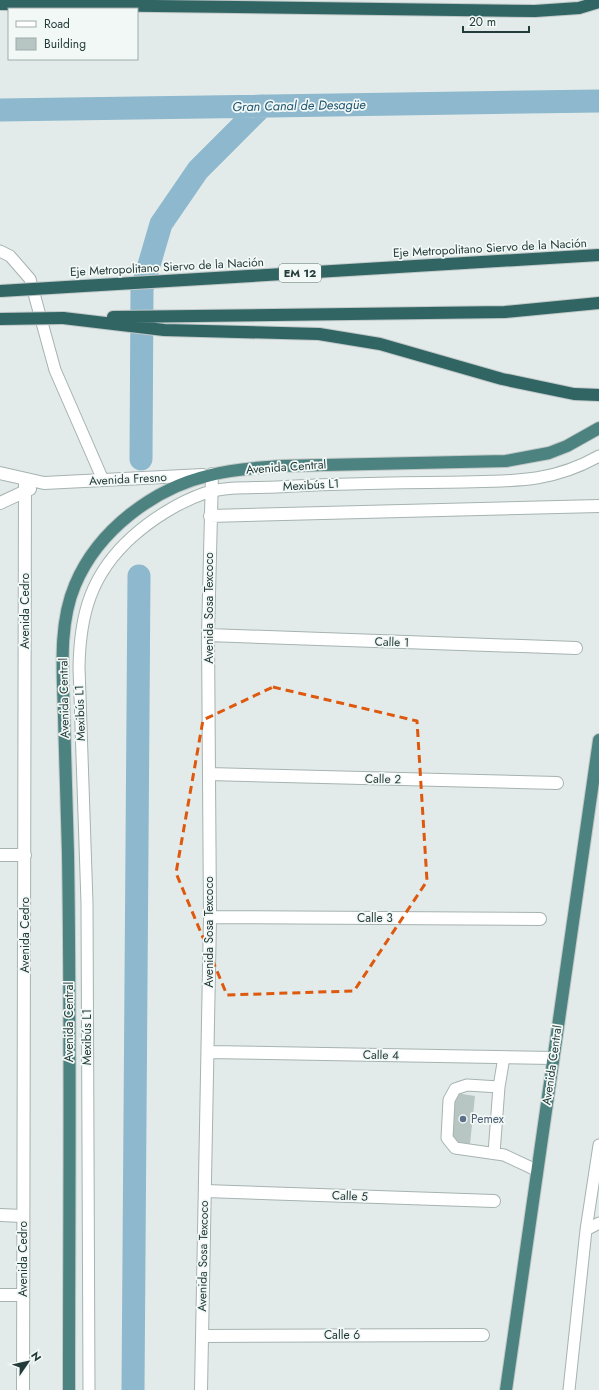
<svg xmlns="http://www.w3.org/2000/svg" width="599" height="1390" viewBox="0 0 599 1390" font-family="Jost,sans-serif">
  <style>
    .lines { fill: none; stroke-linecap: round; stroke-linejoin: round }
    .canal { stroke: #8db8cd; stroke-width: 23 }
    .building { fill: #b7c6c2 }
    .service-casing { stroke: #a5b3b1; stroke-width: 13 }
    .minor-casing { stroke: #a5b3b1; stroke-width: 14 }
    .tertiary-casing { stroke: #a5b3b1; stroke-width: 14 }
    .trunk-casing { stroke: #c1c8c8; stroke-width: 14 }
    .motorway-casing { stroke: #c1c8c8; stroke-width: 14 }
    .service { stroke: #fff; stroke-width: 11 }
    .minor { stroke: #fff; stroke-width: 12 }
    .tertiary { stroke: #fff; stroke-width: 12 }
    .trunk { stroke: #4c827f; stroke-width: 12 }
    .motorway { stroke: #306564; stroke-width: 12 }
    .motorway-bridge-casing { stroke: #c1c8c8; stroke-width: 14; stroke-linecap: butt }
    .motorway-bridge { stroke: #306564; stroke-width: 12 }
    .marked { fill: none; stroke: #de580e; stroke-width: 3; stroke-dasharray: 8 5; stroke-linejoin: round }
    .service-dot { fill: #5c6f8a; stroke: #f2f8f6; stroke-width: 1.5 }
    .labels { text-anchor: middle; stroke-width: 3.5; stroke-linejoin: round; paint-order: stroke }
    .shield { fill: #f2f8f6; stroke: #617472; stroke-width: 1 }
    .shield-label { font-size: 11px; font-weight: bold; fill: #233b39 }
    .street-label { font-size: 12px; fill: #233b39; stroke: #f2f8f6 }
    .service-label { font-size: 12px; fill: #4e5e75; stroke: #f2f8f6; text-anchor: start }
    .water-label { font-size: 13px; font-style: italic; fill: #205773; stroke: #f2f8f6 }
  </style>
  <rect width="100%" height="100%" fill="#e2ebe9"/>
  <g class="lines">
    <path class="canal" d="M0,110L599,101
      M141,459L142,289L161,224L198,170L262,106
      M133,1390L139,576"/>
  </g>
  <path class="building" d="M456,1093L475,1096L470,1144L450,1141Z"/>
  <g class="lines">
    <defs>
      <path id="service" d="M0,251L10,256L30,279L55,370L103,480
        M499,1087L467,1085L455,1089L449,1100L447,1138L455,1148L504,1155L536,1170
        M494,1153L499,1087L504,1057
        M586,1230L599,1223
        M89,1390L87,903L79,667C80,614 91,574 132,537C152,519 179,502 205,493C228,486 254,488 277,487C340,483 402,483 464,482C516,481 553,482 599,456
        M569,1390L586,1230L599,1145"/>
      <path id="minor" d="M210,516L599,506
        M208,635L576,648
        M209,774L557,783
        M0,855H25
        M210,917L540,919
        M208,1052L553,1058
        M205,1191L494,1201
        M0,1215L23,1216
        M0,1295H23
        M202,1336L483,1335
        M201,1390L210,917L208,635L212,474"/>
      <path id="tertiary" d="M0,473L44,483L203,475
        M0,503L30,489
        M23,1390L25,479"/>
      <path id="trunk" d="M69,1390C69,1211 71,1033 68,854C67,808 65,762 64,716C63,674 58,625 75,585C98,530 154,488 211,475C233,469 256,468 279,466L506,461L549,453L567,446L599,428
        M506,1390L599,740"/>
      <path id="motorway" d="M0,4L535,11L579,8L599,2
        M113,317L505,312L599,303
        M63,318L164,330L319,334L380,344L502,379L574,394L599,395"/>
    </defs>
    <use href="#service" class="service-casing"/>
    <use href="#minor" class="minor-casing"/>
    <use href="#tertiary" class="tertiary-casing"/>
    <use href="#trunk" class="trunk-casing"/>
    <use href="#motorway" class="motorway-casing"/>
    <use href="#service" class="service"/>
    <use href="#minor" class="minor"/>
    <use href="#tertiary" class="tertiary"/>
    <use href="#trunk" class="trunk"/>
    <use href="#motorway" class="motorway"/>
    <defs>
      <path id="motorway-bridge" d="M0,291L599,255
        M0,319L63,318"/>
    </defs>
    <use href="#motorway-bridge" class="motorway-bridge-casing"/>
    <use href="#motorway-bridge" class="motorway-bridge"/>
  </g>
  <path class="marked" d="M273,687L417,721L427,881L354,991L227,995L176,873L203,720Z"/>
  <circle class="service-dot" cx="463" cy="1119" r="4"/>
  <g class="labels">
    <rect class="shield" x="279" y="264" width="42" height="18" rx="3"/>
    <g class="shield-label">
      <text x="300" y="277">EM 12</text>
    </g>
    <g class="street-label">
      <text transform="translate(490 248) rotate(-3)" y="4">Eje Metropolitano Siervo de la Nación</text>
      <text transform="translate(167 267) rotate(-3)" y="4">Eje Metropolitano Siervo de la Nación</text>
      <text transform="translate(286 467) rotate(-4)" y="4">Avenida Central</text>
      <text transform="translate(128 479) rotate(-3)" y="4">Avenida Fresno</text>
      <text transform="translate(311 485) rotate(-3)" y="4">Mexibús L1</text>
      <text transform="translate(209 608) rotate(-90)" y="4">Avenida Sosa Texcoco</text>
      <text transform="translate(25 611) rotate(-90)" y="4">Avenida Cedro</text>
      <text transform="translate(392 642) rotate(2)" y="4">Calle 1</text>
      <text transform="translate(64 698) rotate(-91)" y="4">Avenida Central</text>
      <text transform="translate(80 713) rotate(-92)" y="4">Mexibús L1</text>
      <text transform="translate(383 779) rotate(1)" y="4">Calle 2</text>
      <text x="375" y="922">Calle 3</text>
      <text transform="translate(209 932) rotate(-90)" y="4">Avenida Sosa Texcoco</text>
      <text transform="translate(25 935) rotate(-90)" y="4">Avenida Cedro</text>
      <text transform="translate(69 1022) rotate(-90)" y="4">Avenida Central</text>
      <text transform="translate(87 1037) rotate(-90)" y="4">Mexibús L1</text>
      <text transform="translate(381 1055) rotate(1)" y="4">Calle 4</text>
      <text transform="translate(552 1065) rotate(-82)" y="4">Avenida Central</text>
      <text transform="translate(350 1196) rotate(2)" y="4">Calle 5</text>
      <text transform="translate(203 1256) rotate(-89)" y="4">Avenida Sosa Texcoco</text>
      <text transform="translate(23 1259) rotate(-90)" y="4">Avenida Cedro</text>
      <text x="342" y="1339">Calle 6</text>
    </g>
    <g class="service-label">
      <text x="471" y="1123">Pemex</text>
    </g>
    <g class="water-label">
      <text transform="translate(299 105) rotate(-1)" y="5">Gran Canal de Desagüe</text>
    </g>
  </g>
  <rect x="8" y="8" width="130" height="52" fill="#f2f8f6" stroke="#9facaa"/>
  <rect x="16" y="21" width="20" height="6" fill="#ffffff" stroke="#9facaa"/>
  <text x="44" y="28" font-size="12" fill="#233b39">Road</text>
  <rect x="16" y="38" width="20" height="12" fill="#b7c6c2" stroke="#9facaa"/>
  <text x="44" y="48" font-size="12" fill="#233b39">Building</text>
  <g transform="translate(28 1362) rotate(56)" stroke="#f2f8f6" stroke-width="3" paint-order="stroke">
  <path d="M0-3L7 15L0 10L-7 15Z" fill="#233b39"/>
  <text y="-6" font-size="11" font-weight="bold" text-anchor="middle" fill="#233b39">N</text>
  </g>
  <path d="M463 26v6h66v-6" fill="none" stroke="#233b39" stroke-width="2"/>
  <text x="469" y="26" font-size="12" fill="#233b39" stroke="#f2f8f6" stroke-width="3" paint-order="stroke">20 m</text>
</svg>
